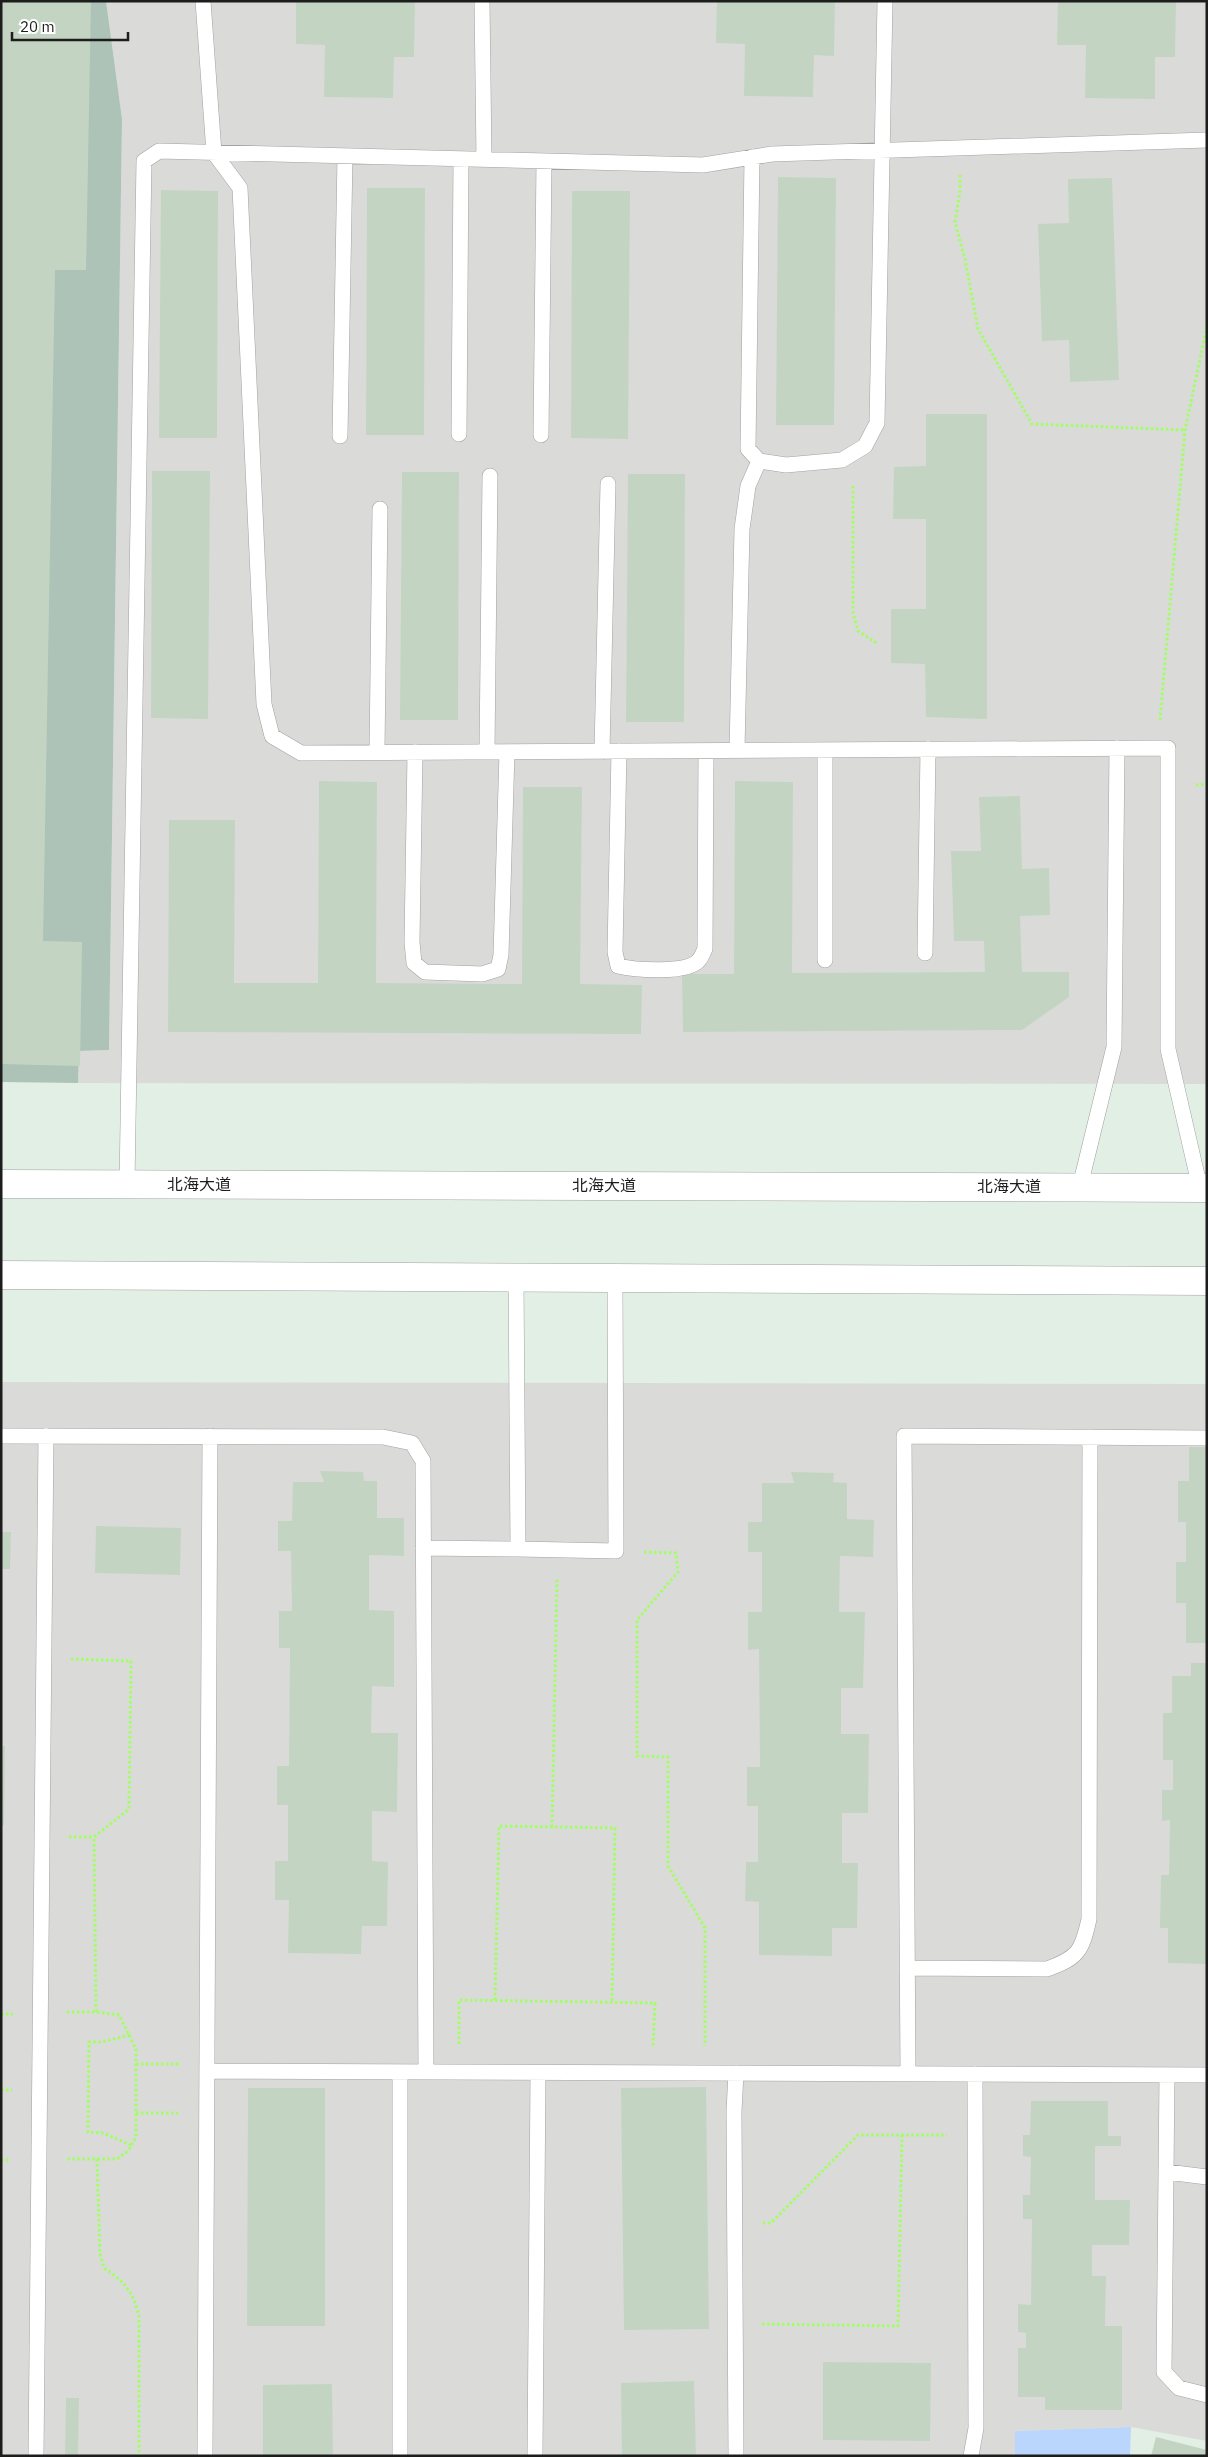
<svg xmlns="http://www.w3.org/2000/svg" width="1208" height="2457" viewBox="0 0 1208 2457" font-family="'IBM Plex Sans','Noto Sans SC',sans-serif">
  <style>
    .residential { fill: #dadbd9 }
    .construction { fill: #adc3b8 }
    .park { fill: #bbd6fc }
    .building { fill: #c3d5c2 }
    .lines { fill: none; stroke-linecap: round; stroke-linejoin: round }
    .service-casing { stroke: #a1a1a1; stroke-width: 16 }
    .tertiary-casing { stroke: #a1a1a1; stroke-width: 29 }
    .path { stroke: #a0ff62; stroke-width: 3; stroke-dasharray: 2.5 2.5; stroke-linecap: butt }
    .service { stroke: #fff; stroke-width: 15 }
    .tertiary { stroke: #fff; stroke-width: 28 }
    .labels { text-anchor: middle; stroke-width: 5; stroke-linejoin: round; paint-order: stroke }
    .street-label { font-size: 16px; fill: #1d1d1d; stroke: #fff }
  </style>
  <rect width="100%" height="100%" fill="#e2efe4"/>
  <path class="residential" d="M106,1H1207V1084L78,1083L79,1051L109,1050L122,119Z
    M1,1382L1207,1384V2441L1131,2427L1016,2431L1015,2456H1Z"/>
  <path class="construction" d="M1,1H106L122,119L109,1050L79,1051L78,1083L1,1082Z"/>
  <path class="park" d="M1131,2427L1130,2456H1015V2431Z"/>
  <path class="building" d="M1,1H91L86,270H55L43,941L82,942L80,1066L1,1064Z
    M296,1H415L414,57H394L393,98L324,97L325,45L296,44Z
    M717,1H835L834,56L814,55L813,97L744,96L745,44L716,43Z
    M1058,1H1176L1175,57H1155V99L1085,98L1086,45H1057Z
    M778,177L836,178L834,425H776Z
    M1112,178L1119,380L1070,382L1069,340L1042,341L1038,224L1069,223L1068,179Z
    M367,188H425L424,435H366Z
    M161,190L218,191L217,438H159Z
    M572,191H630L628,439L571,438Z
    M926,414H987V719L926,717L925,664L891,663V609H926V519H893L894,467L926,466Z
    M152,471H210L208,719L151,718Z
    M402,472H459L458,720H400Z
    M628,474H685L684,722H626Z
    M319,781L377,782L376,983L522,984L523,787H582L580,984L642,985L641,1034L168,1032L169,820H235L234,983H318Z
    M735,781L793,782L792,973L985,972L984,941H954L951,851H981L979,797L1020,796L1022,869L1049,868L1050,915L1020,916L1022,972H1069V997L1022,1030L683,1032L682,974H734Z
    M1189,1447H1207V1643H1186V1603H1176V1562H1186V1522H1178V1481H1189Z
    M320,1471L363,1472L364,1481H377V1518H404V1556L369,1555V1610L394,1611V1687L372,1686L371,1733H398L397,1812L372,1811V1861L388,1862L387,1926H362L361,1954L288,1953L289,1900H275V1861H288V1805H277V1766H289L290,1648H279V1611H292L291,1551H278V1521H292L293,1482H324Z
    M791,1472L834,1473L833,1482L847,1483V1519L874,1520L873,1557L840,1556L839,1612H865L863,1688H841V1734H869L868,1813H842V1863H858L857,1928H832V1956L759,1955V1902L745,1901L746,1862H758V1806H747V1767H760L759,1649L748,1650V1612H762V1552H748V1522H762V1483H794Z
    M96,1526L181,1528L180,1575L95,1573Z
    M1,1532H11L10,1569H1Z
    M1191,1663H1207V1964L1168,1963V1928H1160L1161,1875H1169L1170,1820L1162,1821V1790H1173V1760H1163V1713H1172V1676H1191Z
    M1,1746H5L4,1826L1,1825Z
    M706,2087L709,2329L624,2330L621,2088Z
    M248,2088H325V2326H247Z
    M1031,2101H1108V2136H1121V2146H1095V2200H1130L1129,2245H1092V2276H1106L1105,2326H1122V2410H1045V2397H1018V2348H1026V2333L1018,2332V2304L1031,2305L1032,2219H1023V2195H1030L1031,2157L1023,2156V2135H1030Z
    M823,2362L931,2363L930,2441L823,2440Z
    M694,2381L696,2456H622L621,2383Z
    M332,2384L333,2456H263V2385Z
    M66,2398H79L78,2456H65Z
    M1156,2437L1207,2450V2456H1151Z"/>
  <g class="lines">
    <defs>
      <path id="service" d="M203,1L214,153L240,188L264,704L272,736L301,753L1168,748V1049L1200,1188
        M482,1L484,159
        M752,157L748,449L759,461L786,465L842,460L865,446L877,423L885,1
        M459,434L461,159
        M541,435L544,161
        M340,436L345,156
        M737,750L742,529L748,486L759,461
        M619,751L615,952L618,966C635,970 688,974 699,960C702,957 703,952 705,949L706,752
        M377,752L380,509
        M415,752L412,942L414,963L425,972L482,974L498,969L501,955L507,752
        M487,752L490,476
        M602,752L608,484
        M925,953L928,749
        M825,960V750
        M127,1184L144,161L159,151L703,165L772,154L1207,140
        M1080,1186L1114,1047L1117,748
        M516,1277L518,1549L616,1551L615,1278
        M1,1436L383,1437L412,1443L423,1461L426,2072
        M423,1548L518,1549
        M907,1968L1047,1969C1078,1958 1082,1951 1089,1919L1090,1437
        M207,2071L1207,2075
        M400,2072V2456
        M908,2074L904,1436L1207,1438
        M1167,2075L1164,2372L1179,2388L1207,2395
        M1167,2172L1207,2177
        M36,2456L46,1436
        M205,2456L210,1436
        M535,2456L538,2073
        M736,2456L734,2111L736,2073
        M971,2456L976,2428L975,2074"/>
      <path id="tertiary" d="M1,1184L1207,1188
        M1,1275L1207,1281"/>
    </defs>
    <use href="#service" class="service-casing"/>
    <use href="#tertiary" class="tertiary-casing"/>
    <path class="path" d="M960,175V191L955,222L965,259L978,329L1032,424L1185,430
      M853,486V612L858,631L878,644
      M1160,720L1185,430L1207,326
      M1196,785L1207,784
      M644,1552L676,1553L678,1572L637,1620V1756L668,1757V1866L705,1928V2046
      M71,1659L131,1661L129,1809L94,1837L96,2012
      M552,1827L557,1577
      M69,1837H94
      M495,2000L499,1826L615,1828L612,2002
      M67,2012H96L119,2015L136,2049V2137L128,2151L117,2159H67
      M1,2014H13
      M130,2035L102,2042H89L88,2132L103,2133L131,2145
      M459,2044V2000L655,2003L653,2046
      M136,2064H180
      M1,2090H12
      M136,2113H178
      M97,2159L100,2254L104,2268C124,2281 134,2293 139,2316V2456
      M1,2160H11
      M763,2223H771L858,2135H947
      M762,2324L898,2326L902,2135"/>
    <use href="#service" class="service"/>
    <use href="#tertiary" class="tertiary"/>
  </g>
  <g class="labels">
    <g class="street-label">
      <text x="199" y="1190">北海大道</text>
      <text x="604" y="1191">北海大道</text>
      <text x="1009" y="1192">北海大道</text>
    </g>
  </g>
  <rect width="1208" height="2457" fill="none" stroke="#1d1d1d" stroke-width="5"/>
  <path d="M12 32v8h116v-8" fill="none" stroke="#1d1d1d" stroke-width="2.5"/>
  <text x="20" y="32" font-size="15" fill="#1d1d1d" stroke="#ffffff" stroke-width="4" paint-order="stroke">20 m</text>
</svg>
